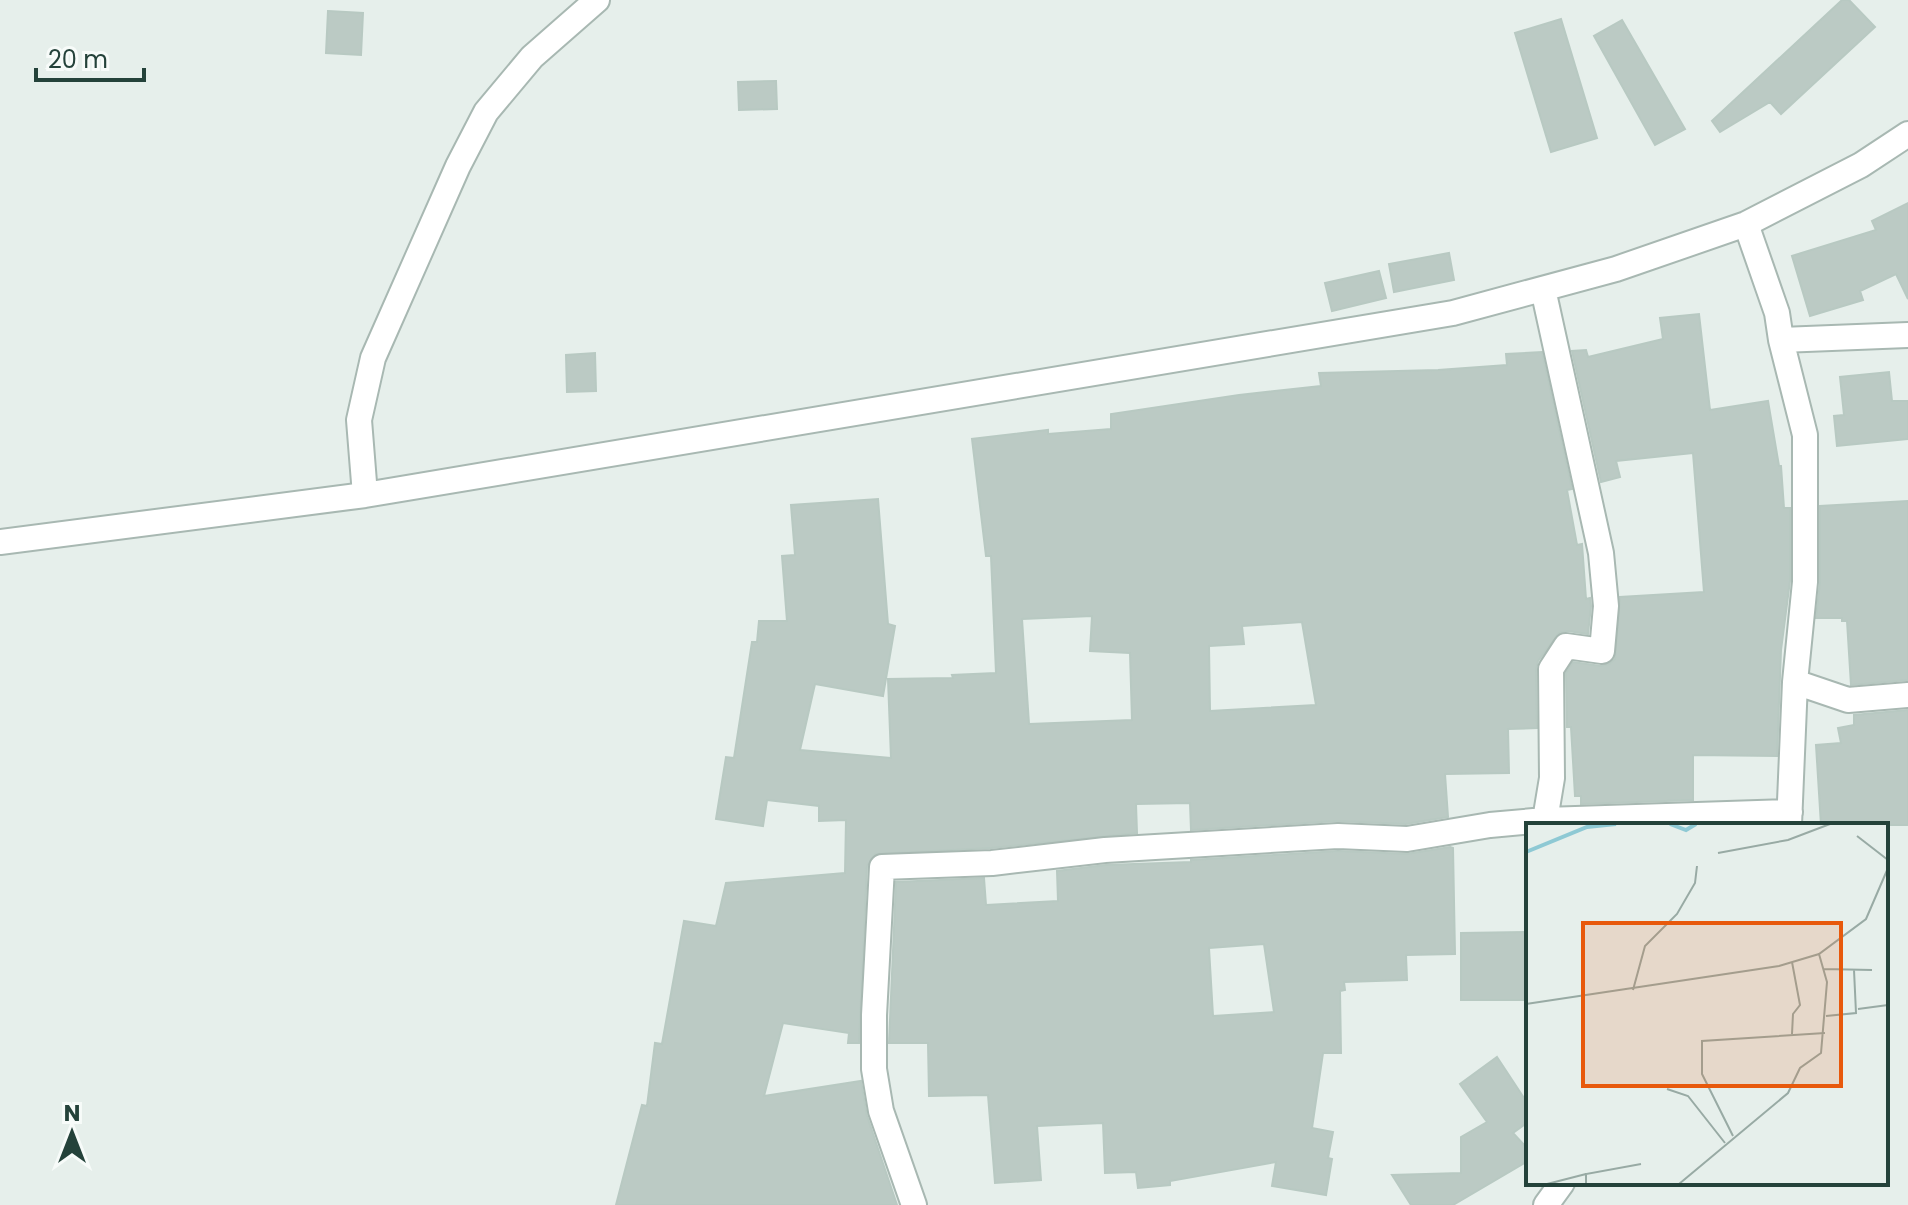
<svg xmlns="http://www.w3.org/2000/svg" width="1908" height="1205" viewBox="0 0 1908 1205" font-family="Poppins,sans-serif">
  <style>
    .building { fill: #bbcac4; stroke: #b8c9c2; stroke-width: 2; fill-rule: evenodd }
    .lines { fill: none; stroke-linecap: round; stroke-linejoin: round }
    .minor-casing { stroke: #a8b8b2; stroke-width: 28 }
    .minor { stroke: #fff; stroke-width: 24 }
    .inset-river { fill: none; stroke: #8ec9d4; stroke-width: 4 }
    .inset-road { fill: none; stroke: #98aaa4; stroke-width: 2 }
    .view { fill: #e8590c; fill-opacity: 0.15; stroke: #e8590c; stroke-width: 4 }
    .inset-edge { fill: none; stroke: #24423a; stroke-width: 4 }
  </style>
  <rect width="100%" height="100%" fill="#e6efeb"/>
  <path class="building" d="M1842,0H1849L1875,27L1781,114L1770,102L1720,132L1712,121Z
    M328,11L363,13L361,55L326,53Z
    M1561,19L1597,138L1551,152L1515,33Z
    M1622,20L1685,129L1655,145L1594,36Z
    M776,81L777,109L739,110L738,82Z
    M1908,203V299L1896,274L1860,291L1863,300L1810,316L1792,256L1876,230L1872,221Z
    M1449,253L1454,280L1394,292L1389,264Z
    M1379,271L1386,298L1332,311L1325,283Z
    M1699,314L1710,410L1768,401L1779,466H1781L1784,508H1790V581L1781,650L1777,756L1693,755V800L1581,804V796H1575L1571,727H1567L1566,673L1573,662L1601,666L1609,664L1615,659L1620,597L1704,592L1693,453L1616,461L1620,477L1601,482L1572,351L1586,350L1588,357L1663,339L1660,318Z
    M1542,352L1572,489L1567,490L1577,545L1582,544L1586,599L1590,598L1591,606L1588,634L1568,631L1559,633L1538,661L1536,669L1537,728L1508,729L1509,773L1445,774L1448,817L1406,824L1337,821L1191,830L1190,803L1136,804L1137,833L991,848L875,854L867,866L859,1043H848L849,1033L783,1023L764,1096L861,1081L867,1116L897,1205H616L642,1105L647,1106L655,1043L662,1044L684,921L716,926L726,883L845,873L846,820L819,821V806L767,800L763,826L716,819L726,757L734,758L752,642H757L759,621H787L782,556L795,555L791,505L878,499L888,624L895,626L883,696L815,684L800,750L891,758L888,679L953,678L952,675L996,673L991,556H986L972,439L1048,430V434L1111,429V414L1239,395L1321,386L1319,373L1438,370L1507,365L1506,354ZM1092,616L1090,651L1130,653L1132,720L1029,724L1022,619ZM1302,622L1316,705L1210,711L1209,646L1244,644L1242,626Z
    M595,353L596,391L567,392L566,355Z
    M1889,372L1892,401H1908V439L1837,446L1834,416L1844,415L1840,377Z
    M1908,501V680L1851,685L1847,621H1842V618H1816L1820,582V506Z
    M1908,710V825H1821L1816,745L1841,743L1838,728L1854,725V715Z
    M1450,847L1453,848L1455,954L1406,955L1407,980L1344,982L1345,990L1340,991L1341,1053H1323L1312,1128L1333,1132L1328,1158L1332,1159L1326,1195L1272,1186L1276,1162L1170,1181V1185L1138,1188L1136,1172L1105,1173L1103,1123L1037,1126L1041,1180L995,1183L988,1095L929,1096L928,1043H889L896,882L984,878L986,905L1058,901L1057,871L1106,865L1191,862V860L1338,851L1407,854ZM1264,944L1274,1012L1213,1016L1209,948Z
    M1528,932V1000H1461V933Z
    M1497,1057L1528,1104V1122L1513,1133L1528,1149V1161L1453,1205H1411L1392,1175L1461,1173V1137L1487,1122L1460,1084Z"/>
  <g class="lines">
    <defs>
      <path id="minor" d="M1746,224L1777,313L1781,340L1805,435V582L1795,682L1789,825
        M1543,289L1601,553L1606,606L1602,651L1566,646L1551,669L1552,778L1545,820
        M1781,340L1908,335
        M365,495L359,420L373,358L458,166L486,112L532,57L597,0
        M0,542L365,495L1453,313L1616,269L1746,224L1861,165L1908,134
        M1795,682L1848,700L1908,695
        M914,1205L881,1111L874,1069V1015L882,867L992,863L1105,850L1338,836L1407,839L1490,825L1545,820L1790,812
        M1546,1205L1562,1183"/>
    </defs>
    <use href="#minor" class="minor-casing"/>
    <use href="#minor" class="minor"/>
  </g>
  <g transform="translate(1526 823)">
    <rect width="362" height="362" fill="#e6efeb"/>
    <path class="inset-river" d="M144,1L160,7L170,1M0,29L61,4L90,1"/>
    <path class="inset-road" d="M331,13L362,37M192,30L262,17L304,1M266,139L274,182L267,191L266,211M298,146L346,147M107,167L119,123L151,91L169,60L171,43M0,181L253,143L293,131L340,96L362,45M332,186L362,182M300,193L330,190L328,147M141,266L162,273L199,320M207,313L176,251V218L299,210M21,361L60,351M60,361V351L115,341M153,361L262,270L274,245L295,230L301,159L293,131"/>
    <path class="view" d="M57,100H315V263H57Z"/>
    <rect width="362" height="362" class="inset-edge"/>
  </g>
  <g transform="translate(72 1133)" stroke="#f7fbf9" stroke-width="6" paint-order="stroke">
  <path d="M0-6L14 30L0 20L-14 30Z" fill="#24423a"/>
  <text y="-12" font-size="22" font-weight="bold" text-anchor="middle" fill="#24423a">N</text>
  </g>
  <path d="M36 68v12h108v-12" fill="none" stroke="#24423a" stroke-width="4"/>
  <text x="48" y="68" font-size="24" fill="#24423a" stroke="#f7fbf9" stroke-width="6" paint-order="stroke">20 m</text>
</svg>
